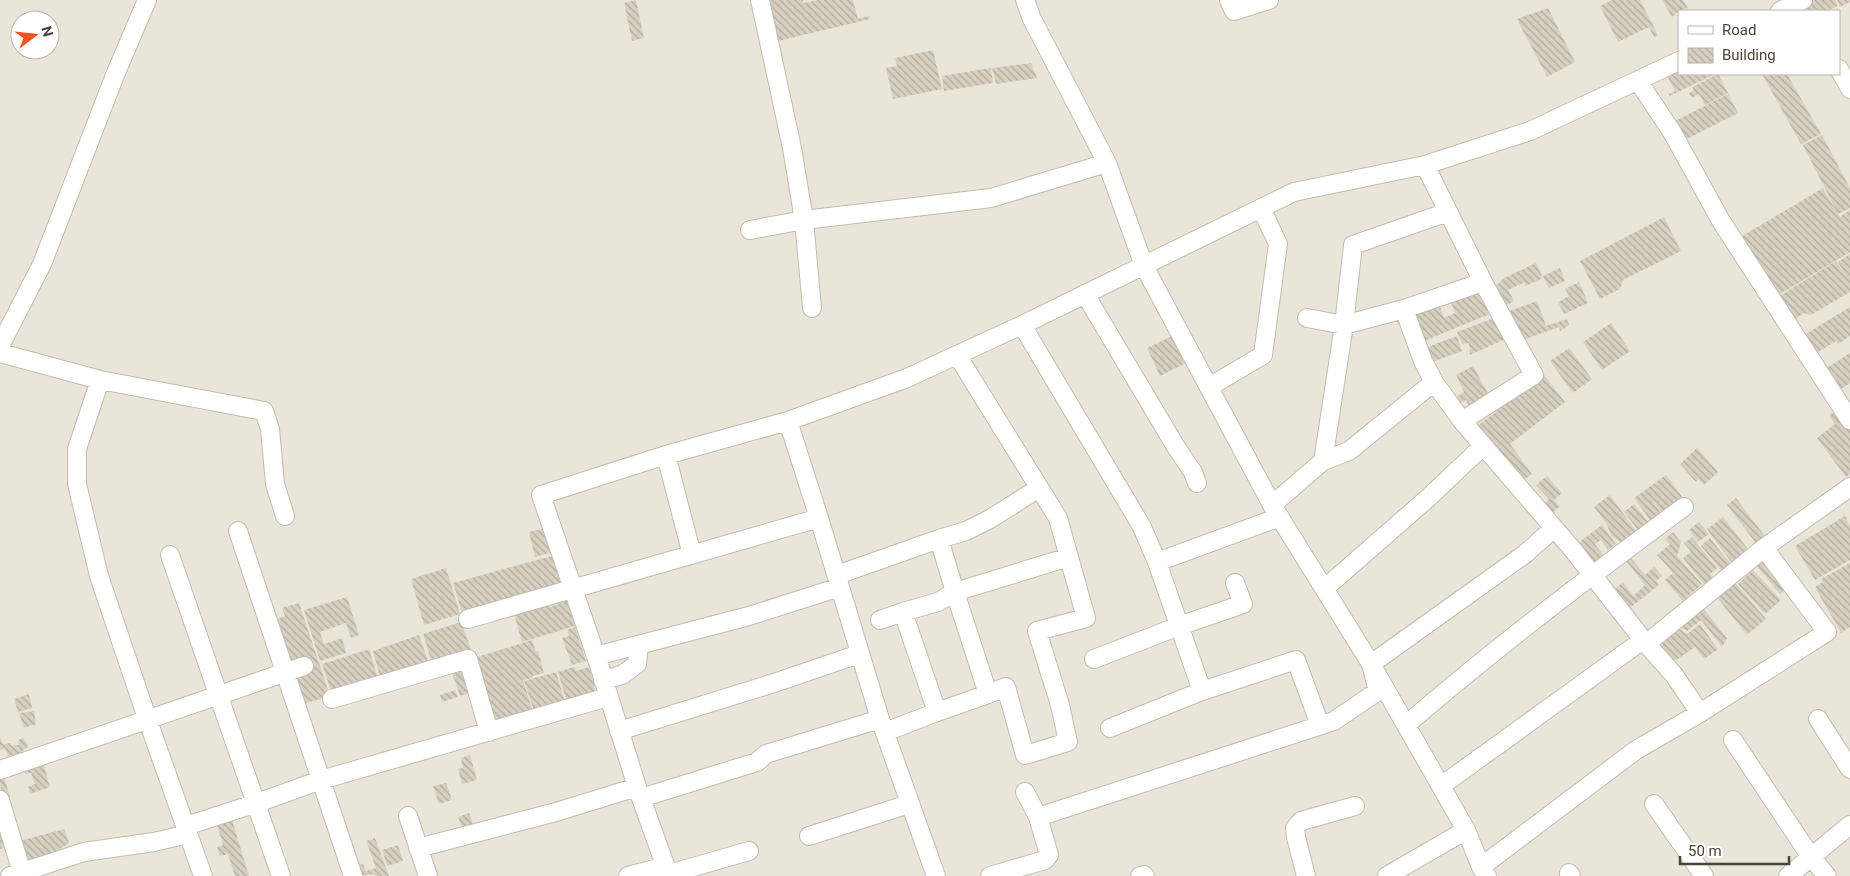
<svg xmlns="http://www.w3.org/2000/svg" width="1850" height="876" viewBox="0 0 1850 876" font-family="Roboto,sans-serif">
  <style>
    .residential { fill: #e9e6d9; fill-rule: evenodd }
    .building { fill: url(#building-back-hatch) }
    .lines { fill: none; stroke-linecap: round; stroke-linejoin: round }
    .minor-casing { stroke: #c1bcad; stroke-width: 20 }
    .minor { stroke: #fff; stroke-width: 18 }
  </style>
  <defs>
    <pattern id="building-back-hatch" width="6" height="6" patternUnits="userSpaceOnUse" patternTransform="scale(1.25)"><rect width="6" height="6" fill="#d7d0c0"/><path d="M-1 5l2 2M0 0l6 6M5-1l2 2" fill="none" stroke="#b0ab9d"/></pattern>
  </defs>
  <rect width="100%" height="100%" fill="#f5f3eb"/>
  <path class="residential" d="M0,0H1850V876H0ZM1679,11H1839V74H1679ZM20,20H50V50H20Z"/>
  <path class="building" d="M636,0L644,38L632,41L624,3Z
    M768,0H803V3L818,0H853L858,19L869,16L870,19L778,41Z
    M1612,0H1640L1658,35L1654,37L1649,27L1618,42L1600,6Z
    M1662,0H1683L1688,8L1679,11L1672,17Z
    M1810,0H1835L1838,6L1826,11H1808L1804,3Z
    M1837,0H1850V2L1840,7Z
    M1548,8L1575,62L1547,77L1517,19Z
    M933,50L942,89L893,99L886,68L897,66L895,58Z
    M1031,63L1037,78L996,84L992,68Z
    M1679,63V74H1715L1670,96L1669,94L1675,91L1664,70Z
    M991,68L993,83L944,91L942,76Z
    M1718,74L1728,93L1705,105L1699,94L1691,98L1689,93L1694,90L1692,87Z
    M1762,74H1787L1821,134L1801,144Z
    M1728,94L1738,113L1681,142L1671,123Z
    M1822,135L1850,188V208L1838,214L1840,217L1850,210V252L1775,297L1739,238L1823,188L1837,212L1803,145Z
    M1664,217L1681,251L1623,280L1620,289L1600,299L1580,261Z
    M1850,254V292L1811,315L1804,313L1794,320L1773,300L1836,261L1846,276L1838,262Z
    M1536,263L1543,278L1525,286V282L1508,290L1514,301L1505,306L1496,286L1504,278Z
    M1560,268L1565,281L1549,288L1543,276Z
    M1579,282L1588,303L1564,314L1558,302L1569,296L1565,289Z
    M1482,287L1492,313L1424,341L1413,314L1439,304L1444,318L1455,313L1450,300Z
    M1537,301L1546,326L1567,319L1569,325L1560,331L1559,327L1518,342L1507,312Z
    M1850,307V336L1838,344L1836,341L1810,357L1799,338Z
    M1494,318L1514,335L1470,355L1469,343L1462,344L1457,332Z
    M1611,323L1630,351L1602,370L1583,342Z
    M1457,336L1462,351L1430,363L1425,348Z
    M1170,337L1177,340L1188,362L1160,376L1147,348Z
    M1569,348L1592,379L1573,393L1550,361Z
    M1850,353V383L1835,393L1824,376L1828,367Z
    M1473,366L1491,399L1472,412L1466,400L1457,405L1454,398L1464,392L1456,375Z
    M1544,375L1565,402L1510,444L1532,474L1524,480L1514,478L1476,427Z
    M1837,409L1850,426V474L1846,477L1817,438L1835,424L1829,416Z
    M1697,448L1718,472L1704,485L1698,479L1696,482L1680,464Z
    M1666,475L1686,502L1665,517L1652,500L1663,516L1653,524L1634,498Z
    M1547,476L1562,493L1554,500L1560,506L1550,515L1542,506L1549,499L1536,485Z
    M1610,495L1638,534L1624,544L1612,536L1606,523L1594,507Z
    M1736,498L1767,539L1758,546L1727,505Z
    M1634,504L1651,526L1641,534L1624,512Z
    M1845,516L1850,526V560L1815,580L1795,546Z
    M1723,517L1751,553L1734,566L1707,529Z
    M1699,522L1709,534L1698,542L1689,530Z
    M1602,525L1616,544L1608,550L1601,540L1595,544L1604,556L1592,565L1577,544Z
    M546,528L553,552L535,557L529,532Z
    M1673,532L1681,542L1677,556L1702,584L1683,601L1665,580L1673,573L1657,555L1670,544L1665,539Z
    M1692,537L1717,568L1710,574L1715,581L1707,588L1683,558L1691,552L1684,543Z
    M1710,538L1734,568L1725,575L1701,546Z
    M555,555L564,585L463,616L453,583Z
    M1766,556L1790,586L1780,594L1755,564Z
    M1630,557L1645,575L1654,567L1662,576L1656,581L1659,585L1626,611L1614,590L1623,582L1633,596L1645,585L1626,561Z
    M1850,563V627L1841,633L1815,587L1823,582L1821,579Z
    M446,568L460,614L424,625L411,579Z
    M1753,570L1781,600L1765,614L1738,584Z
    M1732,579L1766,619L1747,635L1714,594Z
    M347,597L359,635L351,638L346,623L320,632L324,644L342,638L346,653L320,661L304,610Z
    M547,599L550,607L567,601L575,626L522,642L513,610Z
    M299,603L330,696L300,705L292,679L311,672L308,658L287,661L273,621L285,616L282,608Z
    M1702,607L1727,638L1722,647L1701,620L1687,631L1679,626Z
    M461,622L472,652L432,663L423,634Z
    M1700,624L1718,649L1704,659L1695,647L1672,663L1654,646L1678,628L1687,634Z
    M575,627L586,661L572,665L562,638L569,636L567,630Z
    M419,635L430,667L381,681L373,651Z
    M532,640L536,652L538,651L544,673L532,676V678L517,682L523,681L534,714L494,725L474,658Z
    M369,649L379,682L333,697L322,664Z
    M466,665L474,692L460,696L451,670Z
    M574,667L576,671L589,667L598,697L568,706L558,672Z
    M556,672L566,705L535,714L524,681Z
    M455,690L458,697L442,702L440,695Z
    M29,694L32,708L18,712L14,699Z
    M34,711L36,724L24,728L19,713Z
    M0,737L3,744L10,743L12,746L19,745L18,740L23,738L29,746L22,751L23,757L10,762L5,748L0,750Z
    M470,755L477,780L462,784L458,769L463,768L461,758Z
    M43,762L50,787L30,794L28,787L35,784L31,773L25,774L23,769Z
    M4,776L10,797L4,799L0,785V777Z
    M446,783L452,800L439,804L433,786Z
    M469,813L474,827L463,831L458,817Z
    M232,820L249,876H235L228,854L220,856L217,847L223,845L217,825Z
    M0,822L7,846L0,849Z
    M64,829L69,843L26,870L16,842Z
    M375,838L389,876H375L374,874L357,876L354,867L363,864L366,871L376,868L366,841Z
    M398,845L403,861L387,866L382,850Z"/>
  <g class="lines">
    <defs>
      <path id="minor" d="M760,0L792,148L804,220L812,308
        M1025,0L1032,19L1107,163L1144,266L1272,505L1371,664L1466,830L1481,867L1487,876
        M1229,0L1234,11L1269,0
        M1780,11L1803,0
        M1839,69L1850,89
        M1638,81L1672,132L1721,221L1850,420
        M1425,165L1483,282L1534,375L1462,421
        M750,230L804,220L991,198L1107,163
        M1085,294L1176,447L1193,472L1197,483
        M1404,309L1423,361L1434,382L1462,421L1573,550L1643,640L1674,675L1700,713
        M1307,318L1344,325L1404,309L1483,282
        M1022,325L1142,527L1157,562L1280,517
        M0,346L42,264L115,75L147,0
        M0,353L100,380L264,411L270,429L275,484L285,516
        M957,355L1058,518L1086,618L1037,631L1060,705L1068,742L1025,755L1006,687L988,694L955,592L1069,557
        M100,380L77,449V484L99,576L148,721L203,876
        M1209,387L1263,355L1278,244L1261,208
        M788,421L819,518L880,719L936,876
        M666,455L692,555
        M1323,461L1344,325L1353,245L1448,212
        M1272,505L1323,461L1349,451L1434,382
        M238,531L353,876
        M939,539L966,531L990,519L1039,488
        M170,555L281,876
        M1157,562L1202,691L1296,660L1320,725
        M837,575L939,539L955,592L938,602L903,612
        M1324,589L1428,498L1483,446
        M468,619L819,518
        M880,620L903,612L937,712L988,694
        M1646,644L1764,548L1850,487
        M596,656L749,616L840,587
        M1094,659L1179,626L1243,604L1235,583
        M603,680L622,675L637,664L639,645
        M332,699L468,659L489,732
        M1818,719L1850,769
        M1406,725C1495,648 1589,577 1684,507
        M1110,728L1202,691
        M619,731L774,683L859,654
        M885,732L937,712
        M1733,740L1811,857L1827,876
        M0,770L304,666
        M1441,786L1643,640
        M641,798L757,762L766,754L880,719
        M0,800L23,876
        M1654,804L1704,876
        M408,816L428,876
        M1038,817L1334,721L1378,691L1371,664L1525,554L1554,528
        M186,826L257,803L321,780L608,697
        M809,836L909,804
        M418,848L556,812L637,787
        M1481,867L1636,750L1700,713L1827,632L1764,548
        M1569,873L1571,876
        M669,874L749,851
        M10,876L84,852L154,842L188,834
        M628,876L666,866
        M669,876L637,787L599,665L541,495L666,455L788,421L907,378L1022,325L1294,192L1425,165L1530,131L1679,61
        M990,876L1045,860L1049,855L1038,817L1025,792
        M1140,876L1144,875L1145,876
        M1306,876L1296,837L1295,828L1301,821L1355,806
        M1387,876L1466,830
        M1788,876L1850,825"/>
    </defs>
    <use href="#minor" class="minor-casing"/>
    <use href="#minor" class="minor"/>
  </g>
  <rect x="1678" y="10" width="162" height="65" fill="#ffffff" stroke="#b7b5b0"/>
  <rect x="1688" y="26" width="25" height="8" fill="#ffffff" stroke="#b7b5b0"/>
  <text x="1722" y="35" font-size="15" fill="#4a4539">Road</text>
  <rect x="1688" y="48" width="25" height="15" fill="url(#building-back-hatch)" stroke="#b7b5b0"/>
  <text x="1722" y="60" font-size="15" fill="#4a4539">Building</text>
  <g transform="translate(35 35) rotate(74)"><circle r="24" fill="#ffffff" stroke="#b7b5b0"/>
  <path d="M0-4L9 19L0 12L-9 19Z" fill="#f85220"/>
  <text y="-8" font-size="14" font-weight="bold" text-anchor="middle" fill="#4a4539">N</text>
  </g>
  <path d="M1680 856v8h109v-8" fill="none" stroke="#4a4539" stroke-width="2.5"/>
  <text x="1688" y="856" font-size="15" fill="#4a4539" stroke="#ffffff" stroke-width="4" paint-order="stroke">50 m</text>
</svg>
